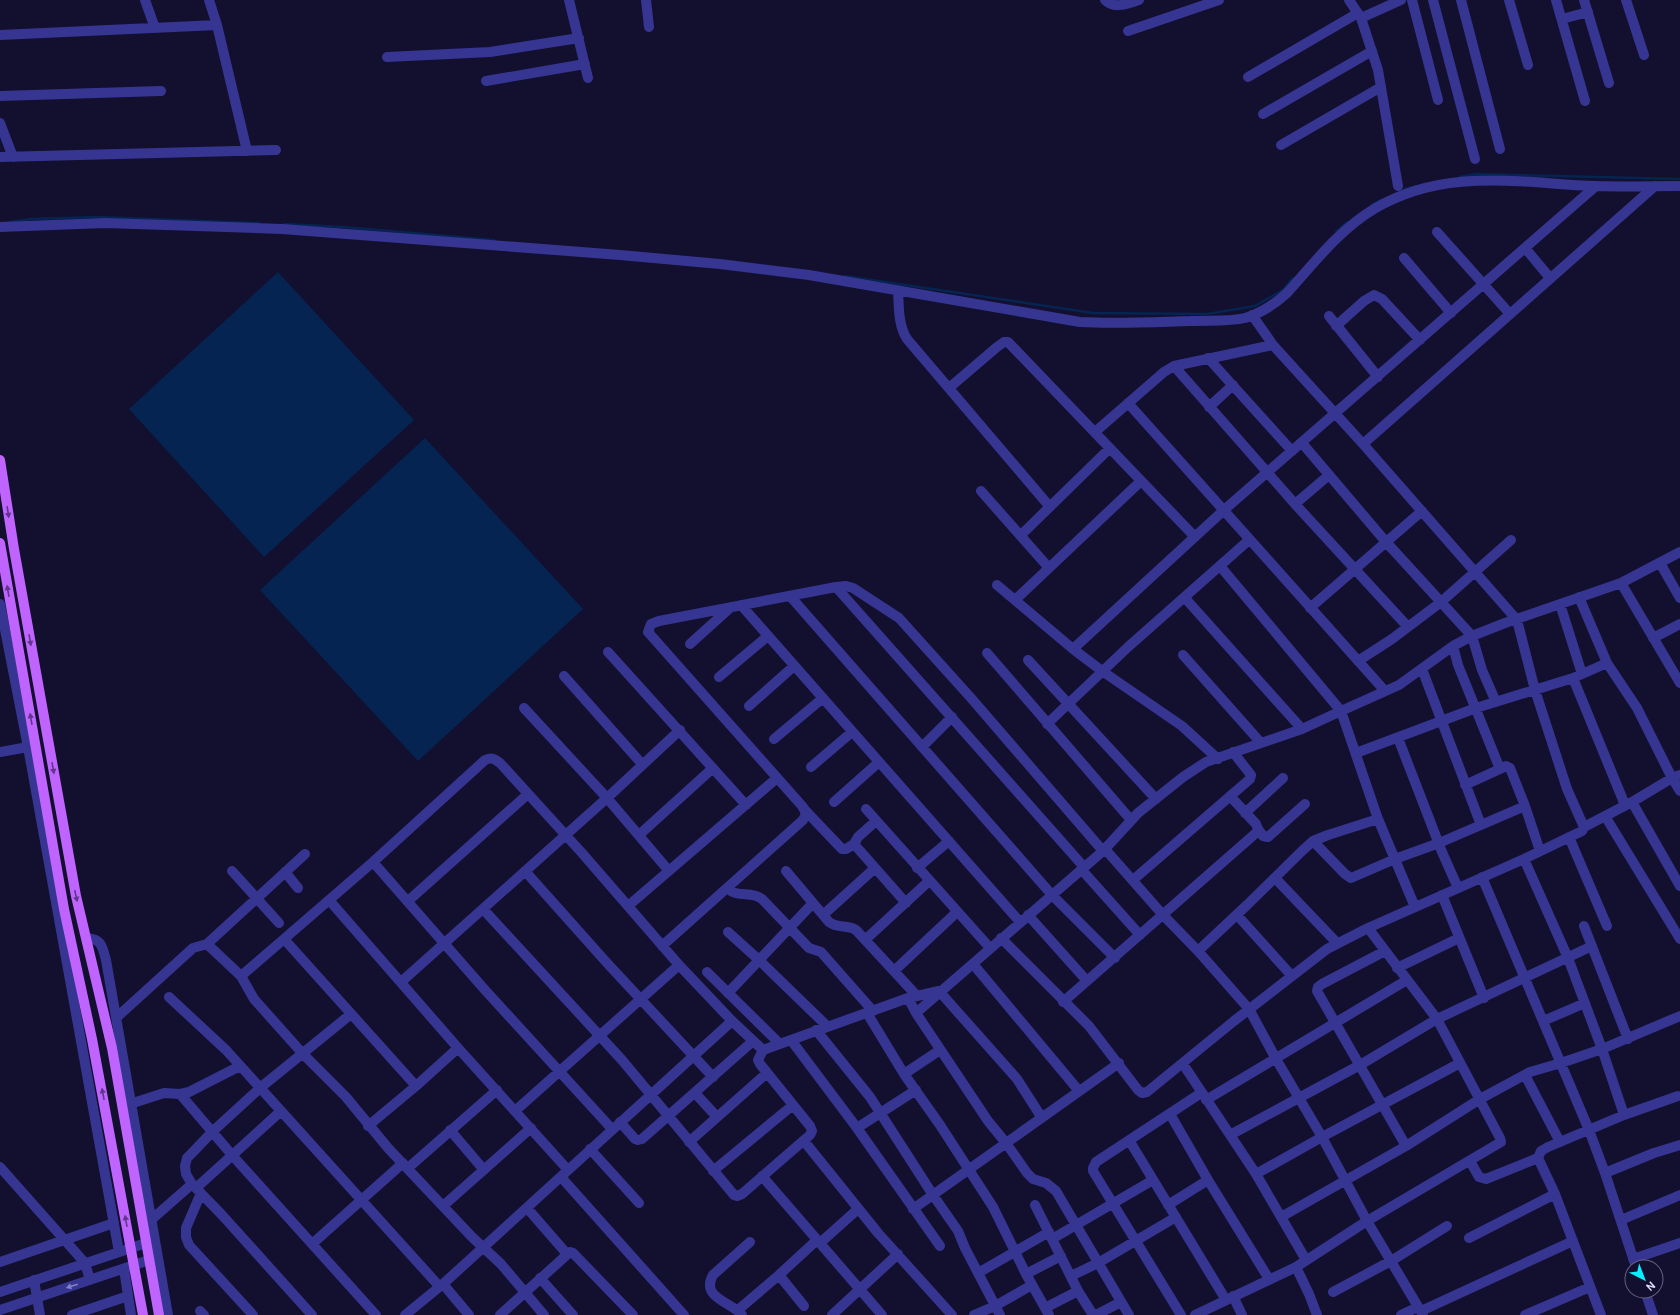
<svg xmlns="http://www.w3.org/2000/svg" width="1680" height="1315" viewBox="0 0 1680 1315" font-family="Cabin,sans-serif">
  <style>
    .water { fill: #052452 }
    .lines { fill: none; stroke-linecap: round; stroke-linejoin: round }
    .stream { stroke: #052452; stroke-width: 2.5 }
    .minor { stroke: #363692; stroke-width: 10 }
    .major { stroke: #c064ff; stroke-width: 10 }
    .oneway { fill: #61358d }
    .oneway2 { fill: #8281c3 }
  </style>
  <rect width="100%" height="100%" fill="#130f2f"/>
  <path class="water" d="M278,272L414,420L264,557L129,409Z
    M425,438L583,609L418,761L260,590Z"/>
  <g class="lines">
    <path class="stream" d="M1460,177L1476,174L1680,179
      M1405,189L1418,186
      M1371,205L1381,200
      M10,222L30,219L97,217L259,223
      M284,224L343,227L494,240
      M1336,232L1347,222
      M845,276L1093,313L1207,314L1255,306L1283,290L1293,278"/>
    <path class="minor" d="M145,0L155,28
      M209,0L217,25L247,151
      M569,0L588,78
      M646,0L649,27
      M1105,0C1114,10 1129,3 1139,0
      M1349,0L1361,18L1378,70L1398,186
      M1412,0L1438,100
      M1433,0L1475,159
      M1461,0L1500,149
      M1509,0L1528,65
      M1556,0L1585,101
      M1584,0L1609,83
      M1626,0L1644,55
      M1361,18L1401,0
      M1562,19L1588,12
      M1128,31L1219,0
      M0,35L217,25
      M387,57L490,52L579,38
      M1248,77L1358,13
      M486,81L585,64
      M0,96L161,91
      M1263,114L1372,51
      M0,123L13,157
      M1281,145L1381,87
      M0,157L276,150
      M0,227L105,223L282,229L620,255L720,264L809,275L1080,322C1117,324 1154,322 1190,321C1208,320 1228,322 1245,318C1262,313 1275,304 1287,293C1314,263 1339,230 1374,209C1445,167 1518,183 1595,186C1624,187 1652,186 1680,186
      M1437,232L1510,314
      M1525,248L1550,278
      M1404,258L1451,313
      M898,291C899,307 898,325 907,339L1050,507
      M1252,315L1273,345L1363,444L1517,620L1535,690L1567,789L1584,827
      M1329,316L1378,377
      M1336,326L1364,301L1374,295L1382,299L1420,340
      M1208,358L1292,451
      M1174,366L1295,504L1408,627
      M949,388L997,347L1004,342H1008L1195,537
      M1128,403L1385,691
      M1209,407L1233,385
      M1095,432L1164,372L1174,366L1273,345
      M1302,443L1386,542L1472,636L1482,670L1496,702
      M1363,444L1655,186
      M981,491L1049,568
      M1295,504L1329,475
      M1021,535L1110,448
      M1660,563L1680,598
      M1220,566L1341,711L1378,819L1415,907
      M1621,583L1680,683
      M997,585L1073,649L1102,671L1182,726L1218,759
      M836,587L1084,867
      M790,596L1052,895L1115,958
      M1579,597L1607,663L1637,708L1672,778L1680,775
      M1185,598L1302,729
      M1015,600L1141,481
      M0,604L28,747L119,1252
      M1560,604L1582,674
      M741,605L1020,922
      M1310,608L1422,511
      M1653,638L1680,624
      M690,644L731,607
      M1453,646L1458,665L1500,769L1506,766L1510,768L1525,806L1540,851
      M1073,649L1224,510L1596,186
      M608,652L746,805
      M987,653L1131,820
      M1183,655L1261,743
      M1028,660L1156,799
      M1358,661L1392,639L1441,602L1511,540
      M1422,669L1481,825
      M564,676L642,764
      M719,677L768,636
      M1573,678L1625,805
      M749,706L794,666
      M524,708L607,798L669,871
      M1047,724L1128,647L1249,540
      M1398,738L1442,852L1458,888
      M774,739L823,698
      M922,747L952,717
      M0,752L28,747
      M1356,753L1476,708L1573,678L1607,663
      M811,767L852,732
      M1465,785L1500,769
      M834,802L879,762
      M1632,802L1680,886
      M803,808L842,849H846L854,844
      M866,809L990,948
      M1245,813L1283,778
      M1605,816L1680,939
      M876,821L858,837L854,844L906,903
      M1258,829L1263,836L1268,837L1305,804
      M639,835L713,768
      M1569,837L1607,926
      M1313,841L1345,874L1351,878L1395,859L1439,843L1525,806
      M1105,849L1163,915L1198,951L1249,1009L1276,1059L1322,1137L1367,1221L1423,1315
      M1524,859L1568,958L1602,1049L1624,1115
      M373,862L485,990L612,1129
      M917,868L949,841
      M1081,869L1140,935
      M232,871L279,923
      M525,871L607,963L713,1077
      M786,871L829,922C838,929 848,924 856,930L917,996
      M285,872L298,888
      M1482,877L1589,1130L1605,1173L1636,1267
      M1275,878L1337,943
      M1133,880L1250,779L1251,775L1233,752
      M727,888C739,899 750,890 762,899L809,948L821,952L873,1011
      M1442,895L1484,998
      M329,900L458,1048L568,1170
      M408,901L528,794
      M628,906L777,778
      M823,915L875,868
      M1028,915L1087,981
      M1237,915L1291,975
      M1584,926L1628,1039
      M728,932L759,960L827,1026
      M86,938C102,939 102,946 106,960L168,1315
      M1001,938L1089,1026L1138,1090L1142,1093L1147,1092L1234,1021L1327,949L1368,928L1524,859L1582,831L1584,827L1632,802L1672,778L1680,791
      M865,940L929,881
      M207,944L241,976L254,999L303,1054L346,1097L388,1148L472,1237L501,1264L544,1315
      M662,946L803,820L806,814L803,807L648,632L651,624L659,621L836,587L846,586L853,588L899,618L971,698L1103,851
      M1198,951L1247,905L1303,850L1313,841L1328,835L1378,819
      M1385,951L1322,984L1318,987L1317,991L1406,1146
      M973,964L1079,1091
      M1397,968L1459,938
      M894,971L957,912
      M707,972L780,1044
      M241,976L284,939
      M401,982L607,798L680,730
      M728,993L813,903
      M169,997L226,1050L439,1286
      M908,998L916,1013L988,1121L1006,1143L1027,1173L1033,1179L1046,1183L1056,1191L1129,1315
      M1063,1002L1256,833L1258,829L1256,824L1230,796
      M867,1013L904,1074L940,1125L993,1207L1026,1274L1049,1315
      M916,1013L1103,851L1138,813L1183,777L1206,762L1302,729L1341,711L1399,685L1453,646L1472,636L1505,623L1621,583L1680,552
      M116,1018L193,948L207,944L305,854
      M1543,1021L1585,1003
      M816,1030L870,1097L933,1195L958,1231L965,1248L1000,1315
      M791,1040L857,1128L940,1246
      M763,1050L908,998L939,991L1017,1079L1042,1118
      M1183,1064L1256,1174L1306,1260
      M904,1074L940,1050
      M1525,1075L1560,1142
      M416,1086L284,939L373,862L485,760C492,757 494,759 500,763L582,853L679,965L732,1021L763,1050L758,1060L760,1064L810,1126L812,1131L810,1135L742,1194L737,1196L734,1195L622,1060L483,909
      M695,1093L717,1117
      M180,1094L232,1155L376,1315
      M1206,1100L1407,980
      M130,1104L164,1093L180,1094L189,1092L240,1066
      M515,1111L679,965
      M1170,1114L1208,1180L1269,1279
      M620,1122L635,1139L638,1140L642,1139L753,1041
      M368,1126L416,1086L458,1048
      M857,1128L916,1090
      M450,1130L484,1170
      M1230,1135L1360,1065L1437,1019L1592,946
      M1129,1140L1226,1300
      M804,1141L878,1233L952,1315
      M689,1142L767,1073
      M590,1149L639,1203
      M1538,1158L1555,1194L1601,1315
      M1470,1161L1479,1177L1486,1179L1538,1158L1541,1151L1548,1147L1624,1115L1678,1096
      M0,1167L85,1263L90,1280
      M408,1168L497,1090
      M713,1171L793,1105
      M1605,1173L1654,1153L1680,1145
      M1256,1174L1322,1137L1460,1063
      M762,1176L882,1315
      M561,1177L684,1315
      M196,1188L281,1111
      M201,1193L186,1228V1237L189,1245L253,1315
      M1035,1205L1078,1291L1093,1315
      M1168,1205L1208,1180
      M443,1206L531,1128
      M527,1208L567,1254
      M913,1209L1119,1063
      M1281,1217L1406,1146L1480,1099L1530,1072L1561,1063L1602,1049L1680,1016
      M151,1220L192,1184
      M1621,1220L1680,1195
      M1469,1238L1555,1194
      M1052,1239L1153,1180
      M820,1243L858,1209
      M312,1244L403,1163
      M1633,1259L1680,1243
      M0,1262L114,1223
      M1296,1267L1309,1294L1317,1315
      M124,1269L131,1315
      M978,1273L1049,1232
      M1026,1274L1061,1256
      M779,1275L804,1306
      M1071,1276L1098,1263L1176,1217
      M540,1278L573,1315
      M34,1280L40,1315
      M443,1284L469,1315
      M1645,1291L1653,1315
      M0,1292L146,1243
      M1333,1292L1391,1261L1447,1226
      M1233,1296L1242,1315
      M1045,1308L1078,1291
      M0,1310L149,1260
      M738,1310L779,1275L817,1240
      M200,1311L204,1315
      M1421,1311L1573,1241
      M72,1315L128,1296
      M312,1315L222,1215L192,1184L186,1174L185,1166L187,1158L194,1151L212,1132L260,1088L351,1014
      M405,1315L443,1284L732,1021
      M500,1315L570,1252L573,1253L633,1315
      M742,1315C732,1302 700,1298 713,1275L750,1242
      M832,1315L898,1254
      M974,1315L995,1306L1032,1285
      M1096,1315L1121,1302
      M1181,1315L1093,1171V1168L1096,1162L1201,1093
      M1195,1315L1296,1267L1367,1221L1501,1142L1500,1138L1437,1019L1368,928
      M1401,1315L1418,1307
      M1525,1315L1590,1287"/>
    <path class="major" d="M0,460L14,549L76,896L112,1048L159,1315
      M0,543L64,909L92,1039L143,1315"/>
  </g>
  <defs><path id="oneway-solid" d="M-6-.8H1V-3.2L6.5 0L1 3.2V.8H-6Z"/></defs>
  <g class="oneway">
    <use href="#oneway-solid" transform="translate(8 512) rotate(81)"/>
    <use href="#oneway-solid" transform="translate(8 591) rotate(-100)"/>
    <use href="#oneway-solid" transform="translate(30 640) rotate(80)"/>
    <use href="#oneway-solid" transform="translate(31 719) rotate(-100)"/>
    <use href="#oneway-solid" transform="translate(53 768) rotate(80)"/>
    <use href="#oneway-solid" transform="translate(76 896) rotate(78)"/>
    <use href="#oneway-solid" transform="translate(103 1094) rotate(-101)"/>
    <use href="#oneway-solid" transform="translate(126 1221) rotate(-100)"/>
  </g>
  <use class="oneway2" href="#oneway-solid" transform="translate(72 1286) rotate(162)"/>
  <g transform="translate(1644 1279) rotate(138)"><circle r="19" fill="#130f2f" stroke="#656182"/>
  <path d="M0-3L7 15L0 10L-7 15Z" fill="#09efff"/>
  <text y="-6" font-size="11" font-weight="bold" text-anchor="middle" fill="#e0ddff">N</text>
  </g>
</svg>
